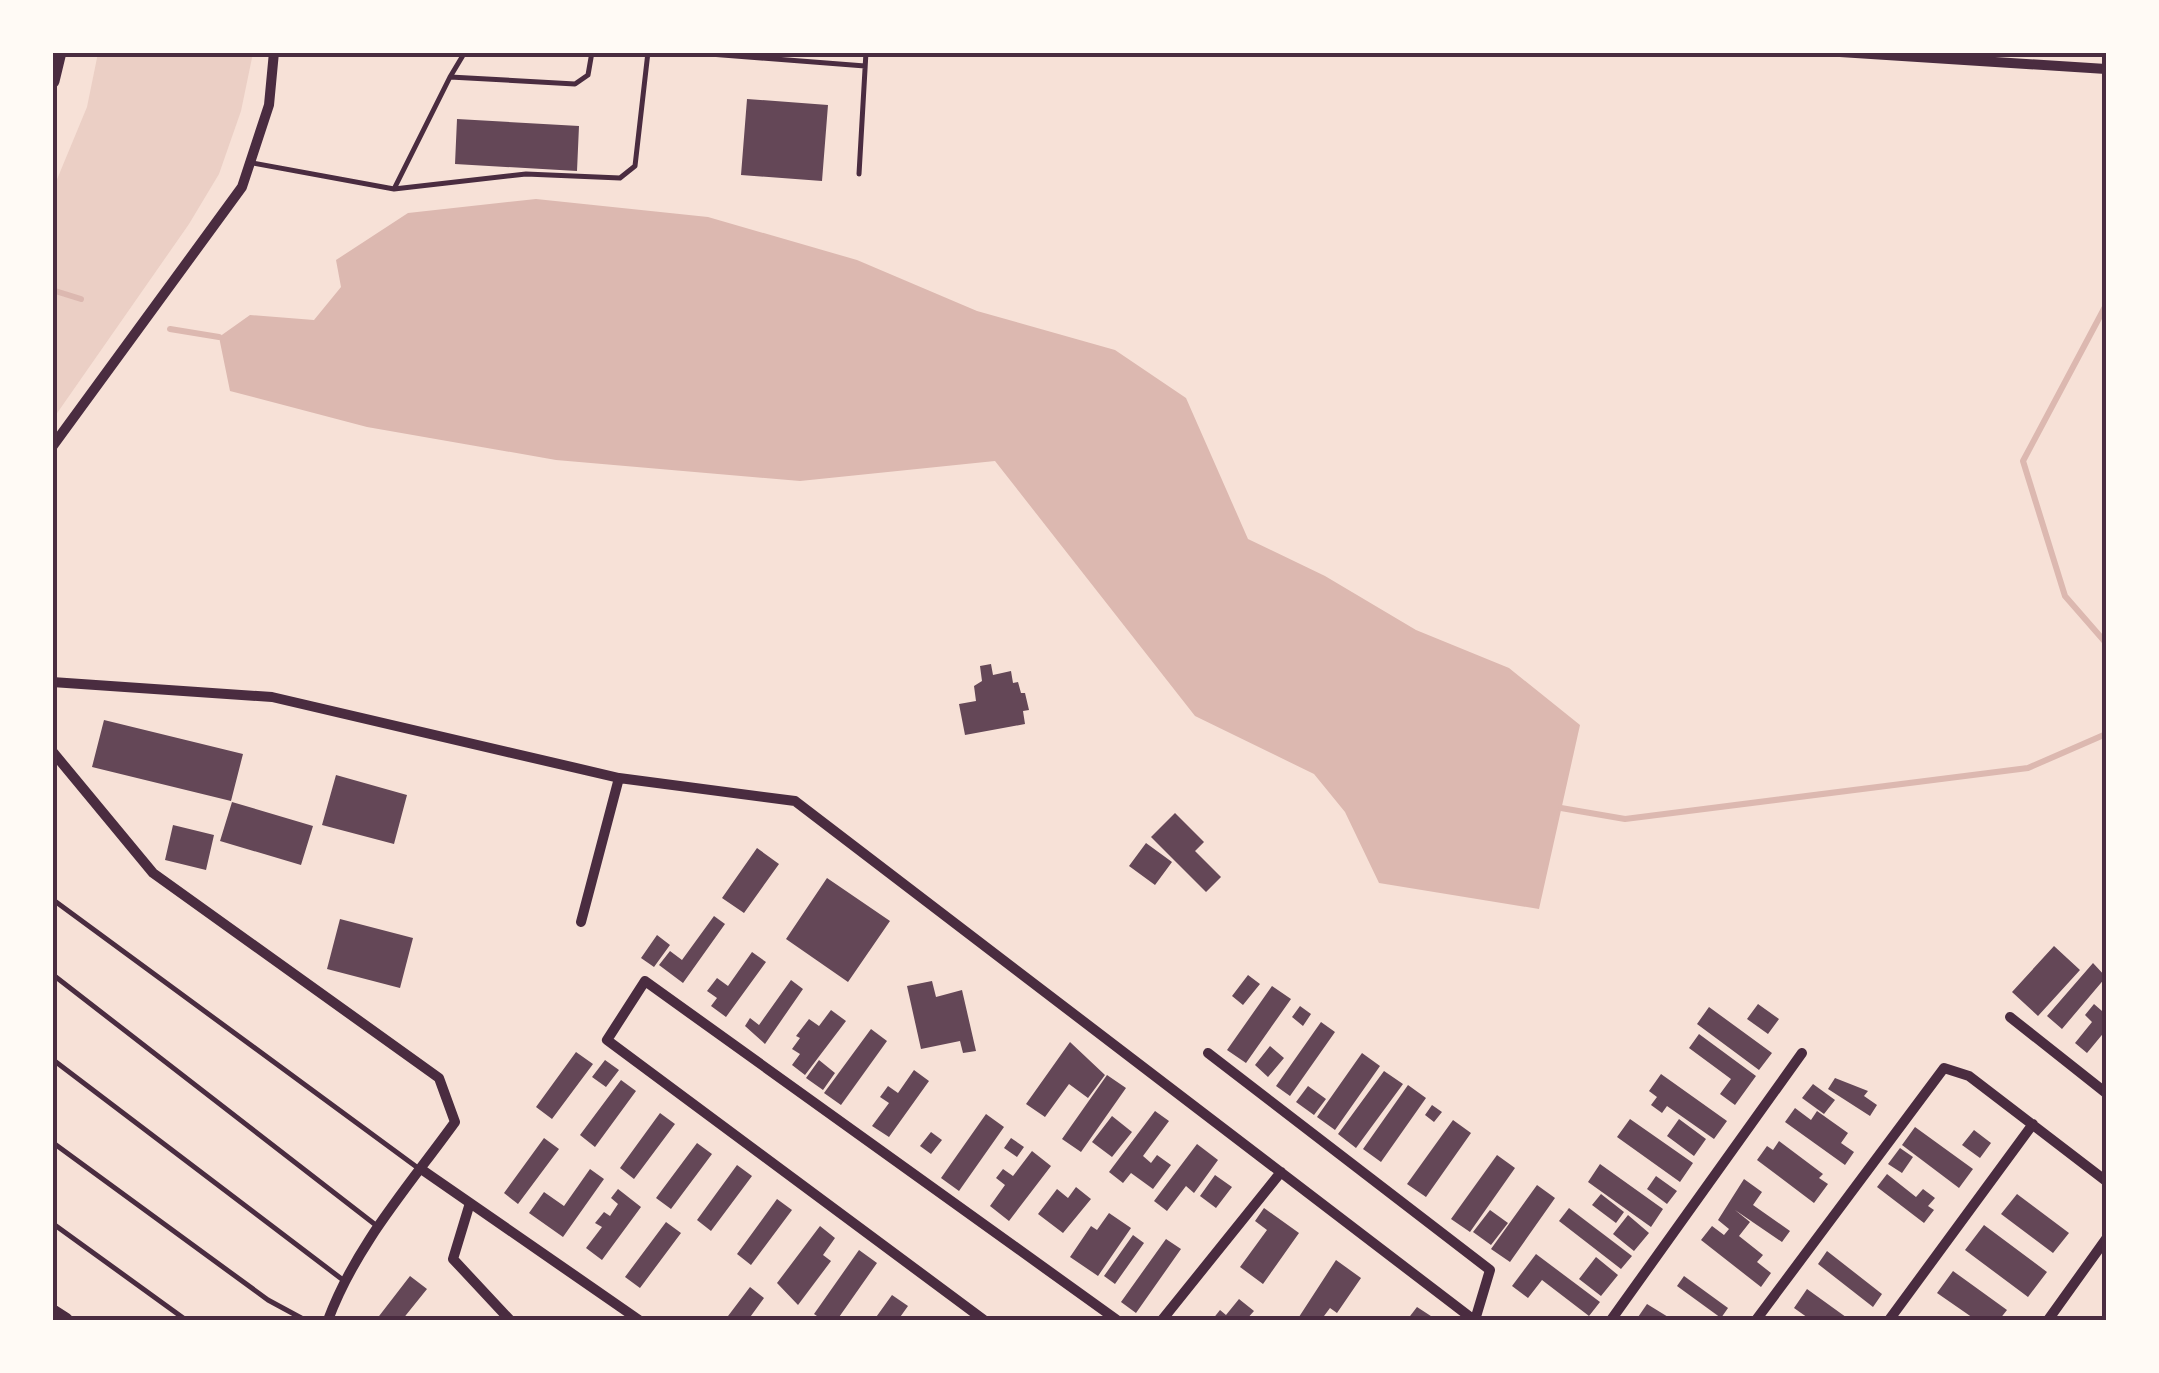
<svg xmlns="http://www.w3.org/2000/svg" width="2159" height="1373" viewBox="0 0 2159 1373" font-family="'Golos Text',sans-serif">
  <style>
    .green { fill: #ebcfc5 }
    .water { fill: #dcb8b0 }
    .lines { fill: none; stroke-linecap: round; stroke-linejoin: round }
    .stream { stroke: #dcb8b0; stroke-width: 6 }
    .building { fill: #644757 }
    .service { stroke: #4a2c40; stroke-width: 5 }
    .minor { stroke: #4a2c40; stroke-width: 10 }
    .tertiary { stroke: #4a2c40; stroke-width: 14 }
    .secondary { stroke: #4a2c40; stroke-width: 15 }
    .neatline { fill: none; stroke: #4a2c40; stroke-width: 4 }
  </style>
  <rect width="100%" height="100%" fill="#f7e1d7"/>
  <path class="green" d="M98,53H253L241,111L219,174L189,224L53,419V189L87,107Z"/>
  <path class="water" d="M536,199L708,217L857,260L977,311L1115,350L1186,398L1248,539L1325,576L1416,630L1509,668L1580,725L1539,909L1379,883L1345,812L1314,774L1195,716L995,461L800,481L556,460L367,427L230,391L219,337L250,315L314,320L341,287L336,260L408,213Z"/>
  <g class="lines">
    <path class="stream" d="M52,290L81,299
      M2106,305L2023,461L2065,596L2106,643
      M170,329L219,337
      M1561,808L1625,819L2028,768L2106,734"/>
  </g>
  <path class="building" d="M747,99L828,105L822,181L741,175Z
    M457,119L579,126L577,171L455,164Z
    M991,664L993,675L1011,671L1013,683L1018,682L1021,693H1025L1029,710L1023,711L1025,724L965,735L959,704L976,701L974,686L982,681L980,666Z
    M104,720L243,754L231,801L92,767Z
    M336,775L407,795L394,844L322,825Z
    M232,802L313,826L301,865L220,841Z
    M1175,813L1204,842L1195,851L1221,877L1206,892L1151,837Z
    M173,825L214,835L206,870L165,860Z
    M1146,843L1172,862L1155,885L1129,866Z
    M757,848L779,864L744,913L722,898Z
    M827,878L890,921L848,982L786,939Z
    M714,916L725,924L683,983L659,965L670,951L682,960Z
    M340,919L413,938L400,988L327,969Z
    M657,935L670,945L654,967L641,958Z
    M2054,946L2080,970L2038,1016L2012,992Z
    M752,952L766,962L726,1017L711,1006L717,998L707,991L717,978L728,986Z
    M2093,963L2106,977L2062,1029L2047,1016Z
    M1248,975L1260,984L1243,1005L1232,996Z
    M791,980L803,989L765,1044L745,1026L750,1018L759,1025Z
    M932,981L936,997L962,990L976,1051L963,1053L960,1041L921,1049L907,986Z
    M1272,986L1291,999L1246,1063L1227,1050Z
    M1758,1004L1779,1019L1768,1034L1747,1019Z
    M2094,1004L2102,1011L2106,1006V1030L2087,1053L2075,1043L2092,1022L2085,1015Z
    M1300,1006L1311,1014L1303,1026L1292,1017Z
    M1709,1007L1772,1053L1759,1070L1697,1024Z
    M831,1010L846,1021L805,1075L792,1065L800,1054L792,1049L800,1038L796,1036L809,1019L819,1026Z
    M1321,1022L1335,1032L1290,1096L1276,1086Z
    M871,1029L887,1041L841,1105L824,1093Z
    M1699,1034L1756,1076L1735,1105L1720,1094L1731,1079L1689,1048Z
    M1070,1042L1105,1075L1088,1098L1069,1084L1045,1117L1026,1104Z
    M1270,1046L1284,1058L1268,1077L1255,1065Z
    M576,1052L593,1064L552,1119L536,1107Z
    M1362,1053L1380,1066L1335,1130L1317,1117Z
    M605,1060L619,1070L606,1087L592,1077Z
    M819,1060L835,1073L823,1090L806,1078Z
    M914,1070L929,1081L889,1137L872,1126L889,1103L880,1097L888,1086L898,1093Z
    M1384,1071L1403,1084L1356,1148L1338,1134Z
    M1661,1074L1727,1121L1714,1139L1667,1106L1662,1113L1651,1105L1657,1097L1649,1091Z
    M1107,1075L1126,1088L1081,1152L1062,1139Z
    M1835,1078L1868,1091L1864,1096L1877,1105L1870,1116L1828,1089Z
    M621,1080L636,1091L595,1147L580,1135Z
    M1813,1084L1835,1100L1824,1114L1802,1098Z
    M1408,1085L1426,1098L1381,1162L1363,1149Z
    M1308,1086L1326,1099L1314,1115L1296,1102Z
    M1432,1105L1442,1112L1434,1122L1425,1115Z
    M1795,1108L1811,1120L1817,1111L1848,1133L1841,1143L1854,1152L1845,1165L1785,1122Z
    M1155,1111L1169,1121L1143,1156L1151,1163L1157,1155L1171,1165L1153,1189L1131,1173L1123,1183L1109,1172Z
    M660,1113L675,1124L634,1179L620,1168Z
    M986,1114L1004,1127L959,1191L941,1178Z
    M1112,1116L1132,1132L1112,1157L1092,1142Z
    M1630,1119L1693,1163L1680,1182L1617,1137Z
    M1679,1119L1706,1139L1694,1156L1667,1136Z
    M1453,1120L1471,1133L1426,1197L1407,1184Z
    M1915,1127L1973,1169L1959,1188L1902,1145Z
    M1974,1130L1991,1143L1980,1158L1962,1145Z
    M931,1132L942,1140L931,1154L920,1146Z
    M544,1138L559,1149L518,1204L504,1193Z
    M1011,1138L1024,1147L1017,1157L1004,1148Z
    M1779,1141L1823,1174L1819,1178L1828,1184L1814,1203L1757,1160L1767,1146L1773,1150Z
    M697,1143L712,1154L671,1209L656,1198Z
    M1197,1144L1218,1160L1194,1193L1186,1186L1167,1211L1154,1201Z
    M1900,1148L1913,1157L1902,1173L1888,1164Z
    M1032,1151L1051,1166L1009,1221L990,1206L1005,1185L996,1178L1003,1169L1013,1176Z
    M1497,1155L1515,1168L1470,1232L1451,1219Z
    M1600,1164L1663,1209L1651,1227L1588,1182Z
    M737,1165L752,1176L711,1231L697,1220Z
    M590,1169L604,1179L563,1237L529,1213L544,1192L564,1206Z
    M1887,1174L1916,1197L1923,1189L1935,1198L1928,1206L1934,1210L1924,1223L1877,1187Z
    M1215,1175L1232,1187L1216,1208L1200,1196Z
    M1656,1176L1677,1191L1667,1204L1647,1189Z
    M1744,1179L1762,1192L1753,1205L1790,1231L1782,1242L1735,1210L1750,1222L1739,1236L1763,1255L1757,1262L1771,1273L1761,1287L1701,1240L1712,1226L1724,1235L1729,1229L1718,1220Z
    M1537,1185L1555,1198L1510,1262L1491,1249Z
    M1076,1187L1091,1199L1063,1233L1038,1214L1057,1189L1068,1198Z
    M618,1189L641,1207L602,1260L586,1248L602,1227L595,1223L604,1212L610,1216L618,1204L611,1198Z
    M1601,1194L1624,1212L1616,1223L1592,1205Z
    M2017,1194L2069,1233L2053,1253L2001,1214Z
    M777,1199L792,1210L751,1265L737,1254Z
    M1264,1208L1299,1233L1263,1284L1240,1267L1267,1230L1255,1221Z
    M1569,1208L1632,1256L1621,1269L1559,1221Z
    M1490,1210L1508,1223L1491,1245L1473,1232Z
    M1109,1213L1131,1228L1098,1276L1070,1257L1091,1226L1097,1230Z
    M1628,1215L1649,1233L1634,1251L1613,1234Z
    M666,1222L681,1233L640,1288L625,1277Z
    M1984,1225L2047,1272L2028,1297L1965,1250Z
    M820,1226L835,1238L823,1255L831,1261L798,1305L777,1283Z
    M1133,1235L1144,1243L1115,1284L1104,1276Z
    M1166,1239L1181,1249L1136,1313L1121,1302Z
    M859,1250L877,1263L837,1320H823L814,1314Z
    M1827,1251L1882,1294L1873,1307L1818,1264Z
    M1536,1254L1600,1302L1589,1316L1542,1280L1528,1298L1512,1286Z
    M1596,1257L1618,1275L1601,1296L1579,1279Z
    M1336,1260L1361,1278L1337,1313L1330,1308L1321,1320H1297Z
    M1953,1271L2007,1310L1999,1320H1976L1937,1293Z
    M410,1276L427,1289L402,1320H376Z
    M1684,1276L1728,1308L1721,1318L1677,1286Z
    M750,1287L764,1298L748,1320H725Z
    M1807,1289L1850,1320H1811L1794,1308Z
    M892,1295L908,1306L898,1320H874Z
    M1239,1299L1254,1311L1246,1320H1212L1220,1310L1226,1315Z
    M1647,1304L1673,1320H1636Z
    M1417,1307L1437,1320H1407Z"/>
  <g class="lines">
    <path class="service" d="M465,52L450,77L575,84L588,75L592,52
      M684,52L865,66
      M253,163L394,189L526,174L620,178L635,166L648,52
      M859,174L866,52
      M394,189L450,77
      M52,899L418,1168
      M52,974L377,1226
      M52,1059L343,1280
      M52,1142L268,1300L305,1320
      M52,1223L186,1320"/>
    <path class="minor" d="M1840,52L2106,69
      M52,447L242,187L269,105L274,52
      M52,682L272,697L619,778L795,801L1474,1320
      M52,751L153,873L439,1078L455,1122C408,1187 356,1245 328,1320
      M581,922L619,778
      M2010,1017L2106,1093
      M1208,1053L1490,1270L1475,1320
      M421,1169L639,1320
      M470,1203L453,1259L510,1320
      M984,1320L607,1040L645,981L1117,1320
      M1162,1320L1281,1172
      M1611,1320L1802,1053
      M1756,1320L1944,1068L1969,1076L2106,1181
      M1889,1320L2033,1124
      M2048,1320L2106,1239"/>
    <path class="tertiary" d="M52,1311L66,1320"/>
    <path class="secondary" d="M52,81L59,52"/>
  </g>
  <rect width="2159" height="1373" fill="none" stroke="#fffaf5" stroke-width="110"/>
  <rect x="55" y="55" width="2049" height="1263" class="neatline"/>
</svg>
